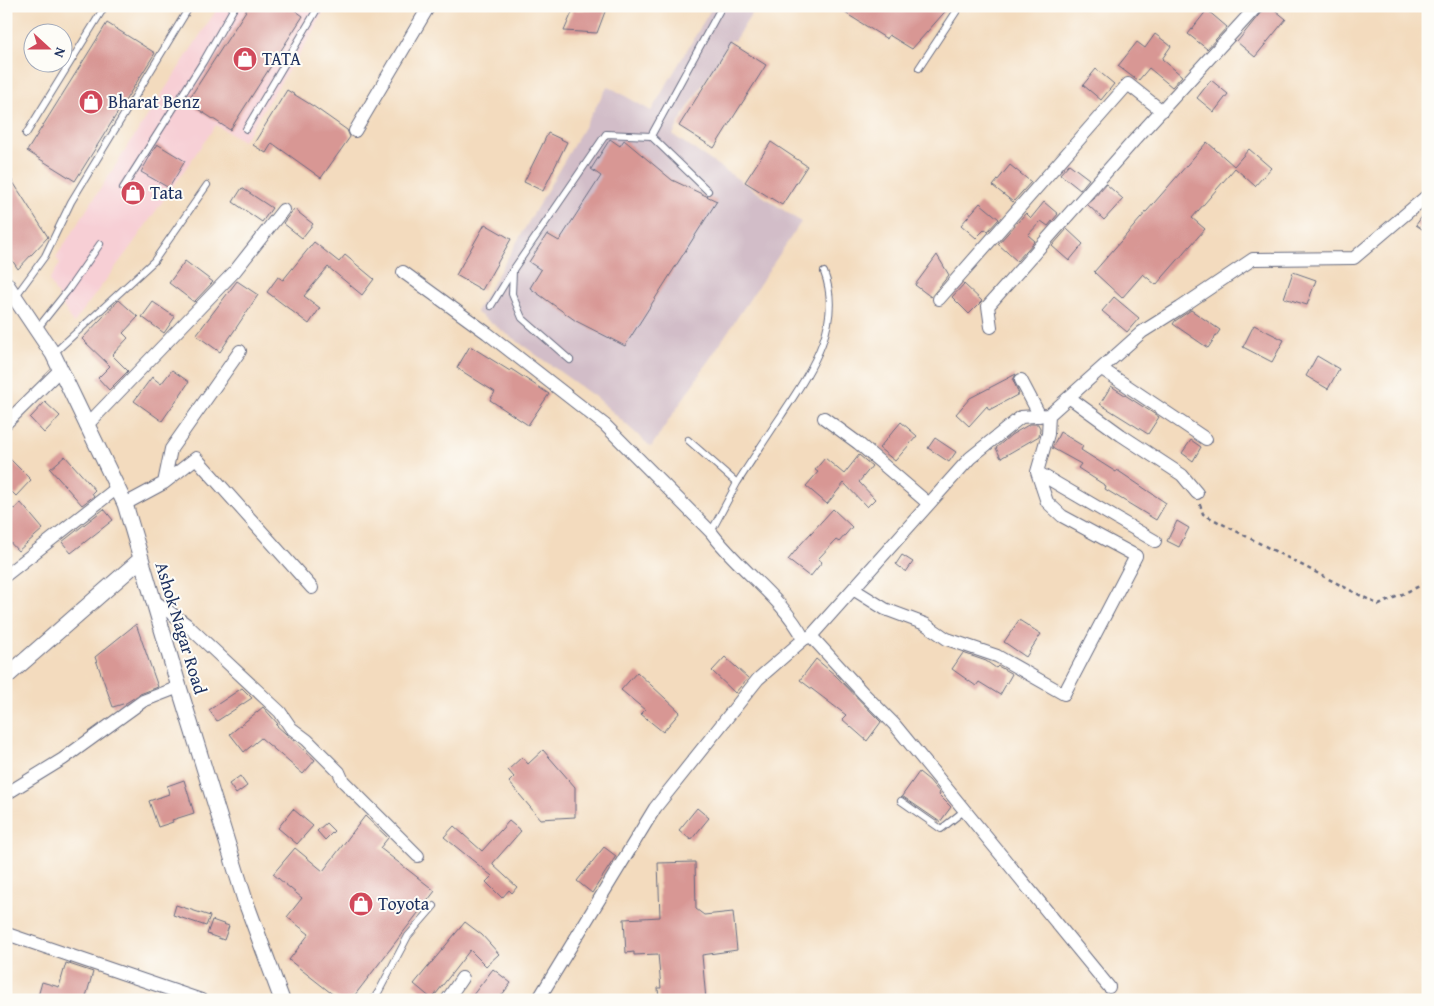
<svg xmlns="http://www.w3.org/2000/svg" width="1434" height="1006" viewBox="0 0 1434 1006" font-family="'Gentium Book Plus',serif">
  <style>
    .built { fill: #f7cfd5 }
    .industrial { fill: #d2bdc8 }
    .building { fill: #d89794 }
    .lines { fill: none; stroke-linecap: round; stroke-linejoin: round }
    .service-casing { stroke: #676b80; stroke-width: 8 }
    .minor-casing { stroke: #676b80; stroke-width: 14 }
    .tertiary-casing { stroke: #676b80; stroke-width: 17 }
    .path { stroke: #676b80; stroke-width: 2.5; stroke-dasharray: 4 4; stroke-linecap: butt }
    .service { stroke: #fff; stroke-width: 6 }
    .minor { stroke: #fff; stroke-width: 12 }
    .tertiary { stroke: #fff; stroke-width: 15 }
    .labels { text-anchor: middle; stroke-width: 4; stroke-linejoin: round; paint-order: stroke }
    .poi-label { font-size: 18px; fill: #1b2f5e; stroke: #fdfcf7; text-anchor: start }
    .street-label { font-size: 18px; fill: #1b2f5e; stroke: #fdfcf7 }
  </style>
  <rect width="100%" height="100%" fill="#fdfcf7"/>
  <filter id="ink" filterUnits="userSpaceOnUse"><feTurbulence type="fractalNoise" baseFrequency=".02" numOctaves="2"/><feDisplacementMap in="SourceGraphic" scale="10" xChannelSelector="R" yChannelSelector="G"/><feConvolveMatrix kernelMatrix="1 2 1 2 8 2 1 2 1" color-interpolation-filters="sRGB"/></filter>
  <filter id="wash" filterUnits="userSpaceOnUse"><feTurbulence type="fractalNoise" baseFrequency=".0096" numOctaves="4" result="noise"/><feDisplacementMap in="SourceGraphic" scale="20" xChannelSelector="R" yChannelSelector="G"/><feGaussianBlur stdDeviation="1.12" result="paint"/><feColorMatrix in="noise" values="0 0 0 0 0 0 0 0 0 0 0 0 0 0 0 0 0 1.4 0 .05"/><feComposite in="paint" operator="in"/></filter>
  <g filter="url(#wash)">
    <rect width="100%" height="100%" fill="#f3dbbe"/>
    <path class="built" d="M219,6H326L315,29L243,141L216,125L132,245L73,324L49,280L60,264L56,257Z"/>
    <path class="industrial" d="M713,6H757L734,41L731,40L681,119L673,135L801,222L651,447L598,399L476,312L608,86L651,111Z"/>
    <g id="blocks">
      <path class="building" d="M249,6H289L303,16L230,130L187,102Z
        M834,6H950L912,49L889,35L887,39Z
        M1266,6H1270L1286,19L1255,57L1237,42Z
        M606,9L597,33L564,31L573,10Z
        M1207,10L1227,27L1207,49L1188,34Z
        M107,23L155,53L75,181L27,151Z
        M1155,34L1171,46L1162,59L1182,76L1172,87L1149,68L1138,81L1118,66L1137,42L1145,48Z
        M731,43L766,65L714,148L679,126Z
        M1096,69L1114,84L1101,100L1083,85Z
        M1211,80L1228,94L1214,112L1197,98Z
        M287,90L313,106L347,130L350,137L321,178L272,143L266,153L253,145Z
        M548,133L567,142L543,191L524,182Z
        M610,139L620,146L624,140L672,180L717,201L625,346L576,321L530,288L541,270L529,262L547,234L559,241L601,176L591,169Z
        M771,142L807,166L782,205L745,182Z
        M1207,142L1234,166L1249,149L1271,168L1255,186L1235,168L1192,218L1205,229L1156,285L1143,274L1122,298L1094,272Z
        M157,144L185,161L169,188L141,172Z
        M1069,164L1089,179L1080,190L1060,174Z
        M1010,165L1031,182L1013,202L993,186Z
        M6,171L48,237L18,269L6,251Z
        M1106,184L1123,199L1104,220L1088,205Z
        M242,188L272,208L262,222L233,202Z
        M1044,202L1058,214L1048,226L1041,221L1028,235L1035,241L1017,261L998,244L1026,213L1031,218Z
        M980,203L999,219L988,231L985,229L976,238L961,225Z
        M1428,208V233L1416,225Z
        M294,209L313,224L302,238L283,223Z
        M485,224L511,239L482,290L456,275Z
        M1067,229L1083,244L1069,261L1052,246Z
        M314,242L339,262L345,255L374,279L362,295L328,267L304,296L320,308L309,324L267,292L278,277L283,280Z
        M937,255L949,275L931,297L915,285Z
        M185,261L213,282L194,302L169,283Z
        M1293,272L1316,280L1307,305L1284,298Z
        M237,281L258,295L220,352L196,335Z
        M964,284L982,301L969,314L952,297Z
        M1114,297L1139,318L1127,332L1102,311Z
        M119,300L138,317L123,333L128,338L112,355L128,371L109,390L98,378L110,366L82,339Z
        M153,302L175,317L164,333L142,317Z
        M1191,310L1220,330L1208,348L1173,324L1175,321Z
        M1254,325L1284,340L1272,362L1243,347Z
        M470,346L510,371L511,369L549,394L528,425L490,400L495,392L457,368Z
        M1317,356L1339,369L1328,389L1306,376Z
        M172,370L189,382L162,421L134,401L152,377L161,384Z
        M1016,374L1013,380L1019,394L989,410L987,406L969,426L956,414L970,398Z
        M1111,386L1159,417L1148,434L1100,404Z
        M45,402L60,416L44,433L30,418Z
        M901,422L917,436L895,461L879,448Z
        M1030,424H1038L1040,428L1039,436L1001,458L996,448L1011,435Z
        M1060,432L1083,446L1081,450L1116,472L1117,470L1166,503L1156,520L1105,489L1106,486L1078,468L1081,464L1052,448Z
        M935,438L956,452L949,462L928,448Z
        M1191,440L1201,447L1193,461L1182,453Z
        M6,455L31,480L16,496L6,486Z
        M859,455L872,466L859,482L875,499L867,507L844,483L827,504L806,486L818,472L815,470L825,458L844,474Z
        M65,456L95,490L92,493L94,496L82,505L50,469Z
        M21,503L43,529L18,551L6,538V516Z
        M104,509L113,520L71,553L62,542Z
        M833,509L852,527L839,542L836,540L818,559L822,562L810,577L788,560L800,545Z
        M1177,521L1189,528L1179,547L1167,541Z
        M902,555L913,562L906,572L896,564Z
        M1019,620L1041,634L1026,657L1004,642Z
        M136,624L158,687L140,694L126,703L113,707L95,657Z
        M963,653L986,661L996,668L998,666L1012,674L1000,695L979,682L976,686L952,669Z
        M725,657L748,678L735,693L712,671Z
        M816,659L835,675L881,722L867,741L842,719L846,715L800,680Z
        M637,672L680,712L663,732L641,714L645,710L621,690Z
        M242,688L252,698L217,721L209,710Z
        M263,707L278,724L276,725L315,760L303,774L261,738L244,752L230,734Z
        M543,750L575,787V817L540,819L509,782L514,777L508,770L522,757L528,764Z
        M919,772L929,780L940,793L939,795L951,807L940,822L902,796Z
        M240,776L247,786L236,794L229,784Z
        M184,780L194,813L172,820L173,822L158,827L149,801L169,794L167,786Z
        M697,808L709,818L691,840L679,830Z
        M293,809L313,826L297,844L278,828Z
        M365,816L388,838L380,848L435,891L351,1000H340L289,960L309,934L287,917L302,898L273,874L295,848L323,871Z
        M509,821L521,831L493,863V865L517,887L512,893L509,890L502,898L486,882L492,876L444,837L454,826L482,851Z
        M326,823L334,831L325,840L317,831Z
        M604,847L616,856L592,893L577,881Z
        M695,862L696,909L704,915L733,912L737,950L702,955L706,1000H659L658,988H661L658,954L634,955V952L626,953L624,919L660,917L658,863Z
        M176,905L210,916L206,926L173,915Z
        M212,920L229,926L224,940L207,934Z
        M465,922L482,935L499,954L486,966L470,950L432,999L414,984Z
        M66,963L93,972L85,1000H37L42,982L59,987Z
        M493,969L511,983L498,1000H469Z"/>
    </g>
  </g>
  <g filter="url(#ink)">
    <use href="#blocks" fill-opacity="0" stroke="#676b80" stroke-width="1"/>
    <g class="lines">
      <defs>
        <path id="service" d="M177,6L187,11
          M919,68L960,6
          M246,129L319,6
          M26,134L105,6
          M123,188L203,62L235,6
          M708,191L651,136L722,6
          M513,271L512,294L522,318L570,360
          M15,297L45,256L71,202L190,6
          M491,306L513,270L606,134L651,136
          M37,329L68,290L100,244
          M54,353L154,261L207,185
          M688,440L737,483L711,532
          M737,483C752,460 766,438 781,416C809,373 844,325 824,272
          M901,801L941,829L965,810
          M373,1000L379,991L408,936L434,906"/>
        <path id="minor" d="M355,131L429,6
          M403,272L487,333L605,425L711,532C739,570 782,597 804,639
          M939,299L1128,84L1162,111
          M991,327L988,306L1130,145L1257,6
          M1102,369L1206,439
          M1021,380L1040,416
          M1070,398L1121,435L1182,475L1197,493
          M824,418L858,443L929,504
          M6,423L60,370
          M86,426L235,271L283,210
          M1037,472L1155,541
          M164,483L196,458L312,588
          M125,504L164,483L171,449L240,351
          M6,575L117,488
          M853,589L885,609L925,624L947,639L997,656L1064,694L1136,556L1062,516L1047,502L1037,472L1048,434L1049,415
          M153,600L186,624L280,712L291,728L307,740L339,772L343,781L418,856
          M811,636L863,693L894,724L1109,987
          M6,794L63,759L143,701L179,687
          M7,934L201,1000
          M447,1000L462,978
          M538,1000L655,808L758,679L804,639L811,636L970,458L1021,417L1049,415L1142,332L1180,308L1253,259L1354,258L1428,195"/>
        <path id="tertiary" d="M6,284L53,354L125,504L179,687L245,900L282,1000
          M6,677L140,560"/>
      </defs>
      <use href="#service" class="service-casing"/>
      <use href="#minor" class="minor-casing"/>
      <use href="#tertiary" class="tertiary-casing"/>
      <path class="path" d="M1200,504L1203,514L1379,605L1428,582"/>
      <use href="#service" class="service"/>
      <use href="#minor" class="minor"/>
      <use href="#tertiary" class="tertiary"/>
    </g>
  </g>
  <defs>
    <symbol id="shop-disc" viewBox="-11 -11 22 22"><circle r="9.5" fill="#d1495b" stroke="#fdfcf7"/><path d="M-5-2.5h2.3a2.7 3.5 0 0 1 5.4 0H5L5.5 6h-11ZM-1.5-2.5h3a1.5 2.3 0 0 0-3 0Z" fill="#fff"/></symbol>
  </defs>
  <g fill-rule="evenodd">
    <use href="#shop-disc" x="231" y="45" width="28" height="28"/>
    <use href="#shop-disc" x="77" y="88" width="28" height="28"/>
    <use href="#shop-disc" x="119" y="179" width="28" height="28"/>
    <use href="#shop-disc" x="347" y="890" width="28" height="28"/>
  </g>
  <g class="labels">
    <g class="poi-label">
      <text x="262" y="65">TATA</text>
      <text x="108" y="108">Bharat Benz</text>
      <text x="150" y="199">Tata</text>
      <text x="378" y="910">Toyota</text>
    </g>
    <g class="street-label">
      <text transform="translate(181 628) rotate(73)" y="6">Ashok Nagar Road</text>
    </g>
  </g>
  <rect width="1434" height="1006" fill="none" stroke="#fdfcf7" stroke-width="25"/>
  <g transform="translate(48 48) rotate(111)"><circle r="24" fill="#fdfcf7" stroke="#a3aaba"/>
  <path d="M0-4L9 19L0 12L-9 19Z" fill="#d1495b"/>
  <text y="-8" font-size="14" font-weight="bold" text-anchor="middle" fill="#1b2f5e">N</text>
  </g>
</svg>
